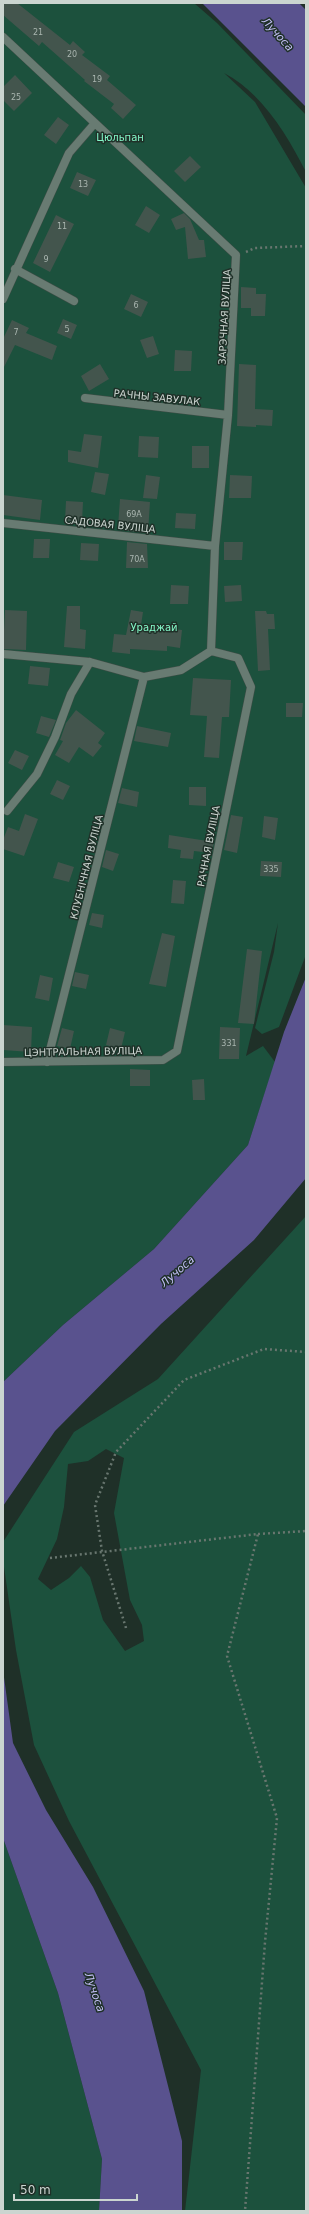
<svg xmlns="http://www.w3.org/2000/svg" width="309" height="2214" viewBox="0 0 309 2214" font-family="'DejaVu Sans',sans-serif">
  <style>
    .green { fill: #1c513d; fill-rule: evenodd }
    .water { fill: #59528e }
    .building { fill: #43554d }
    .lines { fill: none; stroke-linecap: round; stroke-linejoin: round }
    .service-casing { stroke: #3e4d46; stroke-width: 9 }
    .path { stroke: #68766f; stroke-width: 2.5; stroke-dasharray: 2 3; stroke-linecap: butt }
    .service { stroke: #687b72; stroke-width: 8 }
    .labels { text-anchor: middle; stroke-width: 3; stroke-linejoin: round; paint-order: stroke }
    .number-label { font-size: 8px; fill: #a9b5af }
    .park-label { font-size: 10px; fill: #84f7c8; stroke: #1f3028 }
    .street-label { font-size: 10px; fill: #cbd5d0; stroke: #1f3028 }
    .water-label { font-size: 11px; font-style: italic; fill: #c2bef4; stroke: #1f3028 }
  </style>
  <rect width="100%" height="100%" fill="#1f3028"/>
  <path class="green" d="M3,3H194L217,23L306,115V172C287,135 262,93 224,73L255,102L306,188L305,957L279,1027L262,1034L255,1028L274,952L278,923L246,1056L263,1046L275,1062L248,1145L154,1249L63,1325L3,1382Z
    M306,1216V2211H185L201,2070L69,1821L34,1745L16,1650L3,1560V1542L74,1432L158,1379ZM106,1449L124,1458L114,1513L130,1600L142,1625L144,1641L125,1651L103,1620L90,1577L81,1566L69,1578L51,1590L38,1579L57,1539L64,1507L68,1464L88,1461Z
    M3,1838L58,1993L102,2159L99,2211H3Z"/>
  <path class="water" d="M202,3H299L306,10V107Z
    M306,977V1178L254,1240L161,1324L55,1431L3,1506V1382L63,1325L154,1249L248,1145L284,1032Z
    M3,1670L13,1743L46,1810L93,1887L144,1991L182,2141V2211H99L102,2159L58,1993L3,1838Z"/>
  <path class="building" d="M3,3H17L70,45L73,41L85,52L82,55L110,76L107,80L136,105L123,119L111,108L114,104L84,81L85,80L42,42L39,46L3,15Z
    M15,75L32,93L14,111L3,100V87Z
    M58,117L69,125L56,144L44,135Z
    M190,156L201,167L185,182L174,171Z
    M77,172L96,180L88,196L70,188Z
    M146,206L160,215L149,233L135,225Z
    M184,213L190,219L199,240H204L206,257L188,259L185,227L176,230L171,219Z
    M56,215L74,224L50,272L33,263Z
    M241,287L256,288V294H266L265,316H251V308H241Z
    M131,294L148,302L141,317L124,309Z
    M63,319L77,325L71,339L57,333Z
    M12,320L29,328L26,333L57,346L52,360L15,345L3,369V339Z
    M153,336L159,354L147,358L140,340Z
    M175,350L192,351L191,371H174Z
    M100,364L109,379L89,391L81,376Z
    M239,364L256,365L255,409L273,410L272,426L256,425V427L237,426Z
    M84,434L102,436L98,468L68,462V450L81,452Z
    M139,436L159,437L158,458L138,457Z
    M192,446H209V468H192Z
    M95,472L109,474L105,495L91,492Z
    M146,475L160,477L157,499L143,498Z
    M230,475L252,476L251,498H229Z
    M3,495L42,500L40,520L3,515Z
    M120,499L150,502L148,533L127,531V528L118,527Z
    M66,501L83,502L82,522L65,521Z
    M176,513L196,514L195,529L175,528Z
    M34,539H50L49,558H33Z
    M127,542L147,544L148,568H126Z
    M224,542H243L242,560H224Z
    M81,543L99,544L98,561L80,560Z
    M171,585L189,586L188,604H170Z
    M241,585L242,601L225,602L224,586Z
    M67,606H80V629L86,630L85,649L64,647Z
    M5,610L27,611L26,650L3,649Z
    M131,610L143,612L141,625L182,630L180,648L167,646V651L130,649V654L112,652L114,634L126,635Z
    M255,611H266L267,614H274L275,629H268L270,670L258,671Z
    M30,666L50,668L48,686L28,684Z
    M193,678L231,680L229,717H222L219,758L204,757L207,716L190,715Z
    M286,703H303L302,717H286Z
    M76,710L105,733L98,743L102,746L93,757L79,747L69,763L55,755L63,741L60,740L66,723Z
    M41,716L56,720L49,737L36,733Z
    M137,726L171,733L168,747L134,741Z
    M15,750L29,756L22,770L8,763Z
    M57,780L70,786L63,800L50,794Z
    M189,787H206V806L189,805Z
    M122,788L139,792L137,807L118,803Z
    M25,814L38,819L24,856L3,849V840L8,827L19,831Z
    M231,815L243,817L237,853L224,850Z
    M264,816L278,818L275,840L262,837Z
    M169,835L214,842L212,853L194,851L193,859L180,858L181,850L168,848Z
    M106,850L119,854L113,871L102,867Z
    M261,861L282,862L281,877L260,876Z
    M58,862L74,867L69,882L53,878Z
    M173,880L186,881L184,904L171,903Z
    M92,913L104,915L102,928L89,925Z
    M162,933L175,936L166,987L149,984Z
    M247,949L262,951L254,1024L238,1023Z
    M75,972L89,975L86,989L72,986Z
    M40,975L53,978L49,1001L35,998Z
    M3,1025L32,1027L31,1052L3,1050Z
    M220,1027L240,1028L239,1059H219Z
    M62,1028L74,1031L70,1049L57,1046Z
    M110,1028L125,1032L121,1049L106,1045Z
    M130,1069L150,1070V1086H130Z
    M204,1079L205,1100H193L192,1080Z"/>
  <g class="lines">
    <defs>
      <path id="service" d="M3,37L236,255L228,415L215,546L211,651
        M15,269L74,301
        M3,299L69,153L95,123
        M85,398L228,415
        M3,523L215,546
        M3,654L90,662L144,677L181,670L211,651
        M7,811L37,774L55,737L71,694L90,662
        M3,1062L163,1060L177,1051L251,687L238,658L211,651
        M47,1062L144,677"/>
    </defs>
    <use href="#service" class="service-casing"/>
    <path class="path" d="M246,252L255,248L306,246
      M258,1534L306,1531
      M50,1558L258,1534L227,1656L277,1818L265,1942L245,2211
      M126,1628L102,1551L95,1505L116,1452L184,1380L264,1349L306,1352"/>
    <use href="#service" class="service"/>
  </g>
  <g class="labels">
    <g class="number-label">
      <text x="38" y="35">21</text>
      <text x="72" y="57">20</text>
      <text x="97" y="82">19</text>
      <text x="16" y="100">25</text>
      <text x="83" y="187">13</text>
      <text x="62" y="229">11</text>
      <text x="46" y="262">9</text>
      <text x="136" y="308">6</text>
      <text x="67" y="332">5</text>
      <text x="16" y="335">7</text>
      <text x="134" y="517">69А</text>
      <text x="137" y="562">70А</text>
      <text x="271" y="872">335</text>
      <text x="229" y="1046">331</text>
    </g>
    <g class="park-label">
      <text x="120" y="141">Цюльпан</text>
      <text x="154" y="631">Ураджай</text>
    </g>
    <g class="street-label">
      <text transform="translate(224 317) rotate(-87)" y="4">ЗАРЭЧНАЯ ВУЛІЦА</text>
      <text transform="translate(157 397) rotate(6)" y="4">РАЧНЫ ЗАВУЛАК</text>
      <text transform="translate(110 524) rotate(6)" y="4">САДОВАЯ ВУЛІЦА</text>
      <text transform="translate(208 846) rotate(-79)" y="4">РАЧНАЯ ВУЛІЦА</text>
      <text transform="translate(86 867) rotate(-76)" y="4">КЛУБНІЧНАЯ ВУЛІЦА</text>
      <text transform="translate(83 1051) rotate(-1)" y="4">ЦЭНТРАЛЬНАЯ ВУЛІЦА</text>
    </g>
    <g class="water-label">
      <text transform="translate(278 34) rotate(48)" y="4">Лучоса</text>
      <text transform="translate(177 1271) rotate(-41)" y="4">Лучоса</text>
      <text transform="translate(95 1992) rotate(71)" y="4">Лучоса</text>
    </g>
  </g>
  <rect width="309" height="2214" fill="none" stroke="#cbd5d0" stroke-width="8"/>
  <path d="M14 2194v6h123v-6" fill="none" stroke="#cbd5d0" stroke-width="2"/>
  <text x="20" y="2194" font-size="12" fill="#cbd5d0" stroke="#1f3028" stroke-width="3" paint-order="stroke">50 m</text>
</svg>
